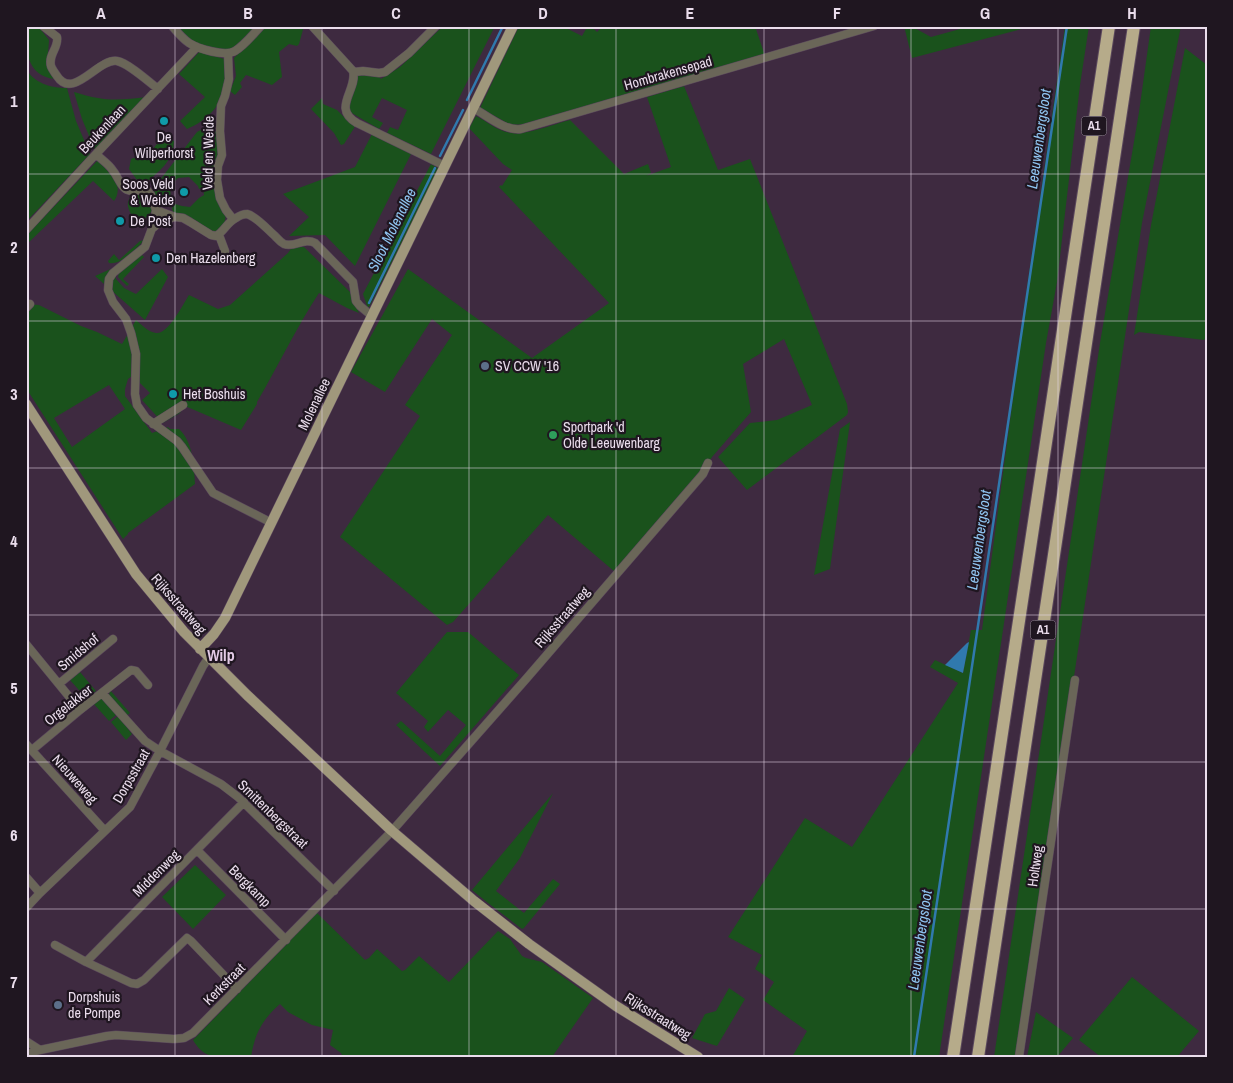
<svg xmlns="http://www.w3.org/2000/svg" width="1233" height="1083" viewBox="0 0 1233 1083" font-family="'Archivo Narrow',sans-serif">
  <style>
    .green { fill: #1a521c; fill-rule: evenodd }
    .water { fill: #3079ae }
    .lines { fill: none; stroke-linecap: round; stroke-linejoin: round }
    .stream { stroke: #3079ae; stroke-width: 2.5 }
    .minor-casing { stroke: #5a475c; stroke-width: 9 }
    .major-casing { stroke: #5a475c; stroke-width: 11 }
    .highway-casing { stroke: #5a475c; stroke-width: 14 }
    .minor { stroke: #6a6658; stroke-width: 8 }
    .major { stroke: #a0987c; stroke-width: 10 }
    .highway { stroke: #b6ab8a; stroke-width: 12 }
    .grid { fill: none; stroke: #eaddec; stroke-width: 1; stroke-opacity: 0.55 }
    .culture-dot { fill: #0f9aa8; stroke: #1f1620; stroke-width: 2 }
    .service-dot { fill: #5c6f8a; stroke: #1f1620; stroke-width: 2 }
    .leisure-dot { fill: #2e9e5b; stroke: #1f1620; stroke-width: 2 }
    .labels { text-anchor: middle; stroke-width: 4.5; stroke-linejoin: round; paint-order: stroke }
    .shield { fill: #1f1620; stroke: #ada1af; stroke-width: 1 }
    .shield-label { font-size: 12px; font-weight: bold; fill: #eaddec }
    .street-label { font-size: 14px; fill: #eaddec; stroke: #1f1620 }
    .poi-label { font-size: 14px; fill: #eaddec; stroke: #1f1620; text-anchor: start }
    .water-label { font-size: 15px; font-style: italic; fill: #90c5f1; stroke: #1f1620 }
    .quarter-label { font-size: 16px; font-weight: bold; fill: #e3cae6; stroke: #1f1620 }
    .neatline { fill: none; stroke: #eaddec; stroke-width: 2 }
    .grid-label { font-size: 16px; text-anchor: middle; font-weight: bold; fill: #eaddec }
  </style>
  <rect width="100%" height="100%" fill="#3e2a40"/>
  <path class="green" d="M26,26H38L49,40C48,60 45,61 55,79C26,76 26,50 26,26Z
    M176,26H256L234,49C224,52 203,47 194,43C187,39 182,32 176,26Z
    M266,26H304L299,44L297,46L289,44L279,52L282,77L272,85L246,75L240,83L242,87L235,95L230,91L236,76L234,58Z
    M446,26H495L431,154L387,133L390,127L398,130L407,110L382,98L372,117L383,123L379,129L350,112L349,107L359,73L374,71L381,79L400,67L439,30Z
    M519,26H562L582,36L586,29L592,27L597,32L603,26H755L765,56L531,124L511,125L480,108Z
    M904,26H911L931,37L971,26H1033L912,58Z
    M1065,26H1089L1080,85L1057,282L1046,343L939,1057H792L807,1031L763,1000L774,982L755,969L762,955L728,937L805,818L852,847L958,683L930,667L935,660L963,673L971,630H982L1016,376L1020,336Z
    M1151,26H1181L1142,223L1017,1057H994L1100,343L1139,112Z
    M1185,48L1207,65V336L1204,340L1139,332L1134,335L1151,225Z
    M200,51L224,59C224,65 226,72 226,79C226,102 207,121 187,129L180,121L205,97L179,74Z
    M26,68C33,83 51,88 67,88L76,121L90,154L26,222Z
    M684,86L718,170L750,159L847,404L848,412L847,415L747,490L718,457L750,423L777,420L812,405L784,339L743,364L751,412L712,457L702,472L615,572L548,515L453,622L447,625L340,537L420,416L405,405L452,335L432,319L385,392L351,372L408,269L532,358L609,303L499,187L501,185L502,186L512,170L503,164L469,128L476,116C487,121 498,132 512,133C526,135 555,124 570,120L624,174L648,164L651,173L646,176L671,167L647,97Z
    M74,92C82,94 90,97 98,98C114,101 130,99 146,97L95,150L82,119Z
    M322,98L323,104L337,110L346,119L356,125L344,144L341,145L334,133L311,109Z
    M206,127L213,130L216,132L218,137L220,155L215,168L226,214L224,226L215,232H211L197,221L173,213L172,208L175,204L182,206L190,207L199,198L204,195L203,188L199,189L198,186L189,177L178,178L170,186L171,202L168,205L163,206C158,200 155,196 153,189L197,132Z
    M372,134L411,154L355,266L325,235L289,236L309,217L283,194L355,167Z
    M164,136L174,141C173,160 162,169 148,181L137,180L129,169L131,159L150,152Z
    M98,160C102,165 114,177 116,182C119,188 118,196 114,201L93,181L28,243L26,262V236Z
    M431,164L439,169L368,309L363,294Z
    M135,192C148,195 150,198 153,210L138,226L131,219L132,216C126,205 126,201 135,192Z
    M144,240C136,250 121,265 109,263L108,261L114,254L119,260L140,241Z
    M293,246L304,247L350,292L359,313L347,308L319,293C296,328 278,366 257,402V404L241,430L185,406L180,413L163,423L142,400L150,393L134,377L132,376L128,379L125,389V396L152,433L168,427L170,429H179C193,442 194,465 195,484L128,533V534L123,539L26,388V304L39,305L81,326L97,332L122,344L136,320C142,325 148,332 156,333C168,335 183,304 189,295L218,309L230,305L288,253ZM109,385L125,409L72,447L54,418Z
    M138,255H142L144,257L123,279L129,284L127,286L118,277L120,270Z
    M115,267L116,279L124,288L136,294L162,269L168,277L145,320L95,276Z
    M850,422L830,569L814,575L840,429Z
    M447,632H468L519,675L440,766L396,725L401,721L440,756L466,725L448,710L428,732L424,727L428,721L396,693Z
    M80,672L96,691L86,698L70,680Z
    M110,690L130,713L126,716L109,695Z
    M100,698L103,699L117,714L109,721L93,703Z
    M118,716L132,734L126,740L111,722Z
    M553,793L520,858L496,891L524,913L553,879L560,884L524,928L522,929L488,903L472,890Z
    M195,865L226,895L193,929L162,897Z
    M317,913L365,960L369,958L377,949L402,971L405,970L419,956L449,982L498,931L510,939L522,956L526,958L542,962L593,998L552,1057H343L341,1053L330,1045L333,1030L312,1025L288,1012L280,1004C262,1020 255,1033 251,1057C243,1057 235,1057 227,1057C210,1057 202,1055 193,1040Z
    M1132,977L1199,1031L1177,1057H1101L1079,1040Z
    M729,988L745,999L717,1046L692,1038L705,1014L716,1011Z
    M1036,1012L1073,1038L1057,1057H1027Z"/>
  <path class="water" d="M969,642L963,673L945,665L967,643Z"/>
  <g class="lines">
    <path class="stream" d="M467,100L503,26
      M440,156L463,110
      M369,303L435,168
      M914,1057L1067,26"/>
    <defs>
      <path id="minor" d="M43,26L57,37C59,48 48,54 51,66C52,69 55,73 57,76C73,101 98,58 117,61C128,63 148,81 158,89
        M172,26C177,32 183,39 189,43C199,49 225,57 235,51C245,45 253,34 261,26
        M312,26L353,71C358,90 331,108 357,123L445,166
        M228,54L229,79L225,96L221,106L220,131L222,155L218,166L217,180L220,198L226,210L233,219
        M354,72L363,71L379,73L385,72L409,53L436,26
        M473,108C488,116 504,131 521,129L874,26
        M96,154C101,159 107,163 111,168C124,183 118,196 146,189L151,195L156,210L175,217L183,218L190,222L211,235L216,236C224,232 227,222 236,218C239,216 243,214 247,214C256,216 268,230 275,236C278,239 280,242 284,244C295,248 304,237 315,243L353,282L356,301L360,306L372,316
        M156,210L154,223L145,247L113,273L109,279L108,290L113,302L126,319L131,333L136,354L135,394L137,405L146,418L177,441L182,447L213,493L272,523
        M153,228L162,220L175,217
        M26,230L96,154L197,47
        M219,235L225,251
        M26,308L30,304
        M153,424L183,405
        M26,644L80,710
        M60,683L113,639
        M102,693L145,741L160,751L221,784L238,797L334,891
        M26,744L105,831
        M32,750L80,710L131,670L136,671L148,685
        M197,850L286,940
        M26,877L40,893
        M26,908L40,893L130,807L160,751L203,666L209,657
        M55,945L86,962L131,983L137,984L144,980L187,938L191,941L237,989
        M86,962L244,802
        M26,1041L40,1050
        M26,1054L40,1050L107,1036L116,1035L174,1039L184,1038L193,1033L392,831L526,679L703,474L708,463
        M1019,1057L1075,680"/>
      <path id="major" d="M26,404L136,574L184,632L247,695L392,831L474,901L529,944L616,1006L698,1057
        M200,649L214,634L225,618L513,26"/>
      <path id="highway" d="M953,1057L1109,26
        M978,1057L1134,26"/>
    </defs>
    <use href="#minor" class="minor-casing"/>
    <use href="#major" class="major-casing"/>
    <use href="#highway" class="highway-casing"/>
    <use href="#minor" class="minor"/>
    <use href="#major" class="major"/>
    <use href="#highway" class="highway"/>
  </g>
  <path class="grid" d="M175,26V1057M322,26V1057M469,26V1057M616,26V1057M764,26V1057M911,26V1057M1058,26V1057M26,174H1207M26,321H1207M26,468H1207M26,615H1207M26,762H1207M26,909H1207"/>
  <g class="culture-dot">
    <circle cx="164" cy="121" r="5"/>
    <circle cx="184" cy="192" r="5"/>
    <circle cx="120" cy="221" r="5"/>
    <circle cx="156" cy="258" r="5"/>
    <circle cx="173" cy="394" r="5"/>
  </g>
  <g class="service-dot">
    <circle cx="485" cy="366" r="5"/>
    <circle cx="58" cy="1005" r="5"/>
  </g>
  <circle class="leisure-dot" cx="553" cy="435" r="5"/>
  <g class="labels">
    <g class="shield">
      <rect x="1081.5" y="116.5" width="25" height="19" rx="4"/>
      <rect x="1030.5" y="620.5" width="25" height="19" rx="4"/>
    </g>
    <g class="shield-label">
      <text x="1094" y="130">A1</text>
      <text x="1043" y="634">A1</text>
    </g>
    <g class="street-label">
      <text transform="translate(668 73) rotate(-16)" y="5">Hombrakensepad</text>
      <text transform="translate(102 129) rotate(-47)" y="5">Beukenlaan</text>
      <text transform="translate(208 153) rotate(-89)" y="5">Veld en Weide</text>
      <text transform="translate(314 404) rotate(-64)" y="5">Molenallee</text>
      <text transform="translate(179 604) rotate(49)" y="5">Rijksstraatweg</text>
      <text transform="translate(562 617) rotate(-49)" y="5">Rijksstraatweg</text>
      <text transform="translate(78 652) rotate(-40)" y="5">Smidshof</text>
      <text transform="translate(68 705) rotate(-38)" y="5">Orgelakker</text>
      <text transform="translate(131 776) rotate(-60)" y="5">Dorpsstraat</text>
      <text transform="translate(75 779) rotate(48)" y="5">Nieuweweg</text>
      <text transform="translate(273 814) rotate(44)" y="5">Smittenbergstraat</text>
      <text transform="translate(1035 866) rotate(-82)" y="5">Holtweg</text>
      <text transform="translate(156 873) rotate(-45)" y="5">Middenweg</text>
      <text transform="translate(250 886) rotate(45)" y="5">Bergkamp</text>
      <text transform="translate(224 984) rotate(-45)" y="5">Kerkstraat</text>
      <text transform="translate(658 1016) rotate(32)" y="5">Rijksstraatweg</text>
    </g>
    <g class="poi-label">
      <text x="164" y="142" text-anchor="middle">De<tspan x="164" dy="16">Wilperhorst</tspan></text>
      <text x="174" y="189" text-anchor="end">Soos Veld<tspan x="174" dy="16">&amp; Weide</tspan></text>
      <text x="130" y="226">De Post</text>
      <text x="166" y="263">Den Hazelenberg</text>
      <text x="495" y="371">SV CCW '16</text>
      <text x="183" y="399">Het Boshuis</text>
      <text x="563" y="432">Sportpark 'd<tspan x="563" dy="16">Olde Leeuwenbarg</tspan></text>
      <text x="68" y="1002">Dorpshuis<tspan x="68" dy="16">de Pompe</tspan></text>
    </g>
    <g class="water-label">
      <text transform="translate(1039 139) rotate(-82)" y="5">Leeuwenbergsloot</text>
      <text transform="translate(392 230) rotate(-64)" y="5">Sloot Molenallee</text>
      <text transform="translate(979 540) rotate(-82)" y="5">Leeuwenbergsloot</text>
      <text transform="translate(920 940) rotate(-82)" y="5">Leeuwenbergsloot</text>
    </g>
    <g class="quarter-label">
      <text x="221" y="661">Wilp</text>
    </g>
  </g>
  <rect width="1233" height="1083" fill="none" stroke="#1f1620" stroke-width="55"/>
  <rect x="28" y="28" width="1178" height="1028" class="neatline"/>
  <g class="grid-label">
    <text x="101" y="19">A</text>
    <text x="248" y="19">B</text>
    <text x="396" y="19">C</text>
    <text x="543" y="19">D</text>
    <text x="690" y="19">E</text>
    <text x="837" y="19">F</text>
    <text x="985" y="19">G</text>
    <text x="1132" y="19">H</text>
    <text x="14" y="107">1</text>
    <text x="14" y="253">2</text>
    <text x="14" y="400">3</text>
    <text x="14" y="547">4</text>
    <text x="14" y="694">5</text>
    <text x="14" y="841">6</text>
    <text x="14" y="988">7</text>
  </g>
</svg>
